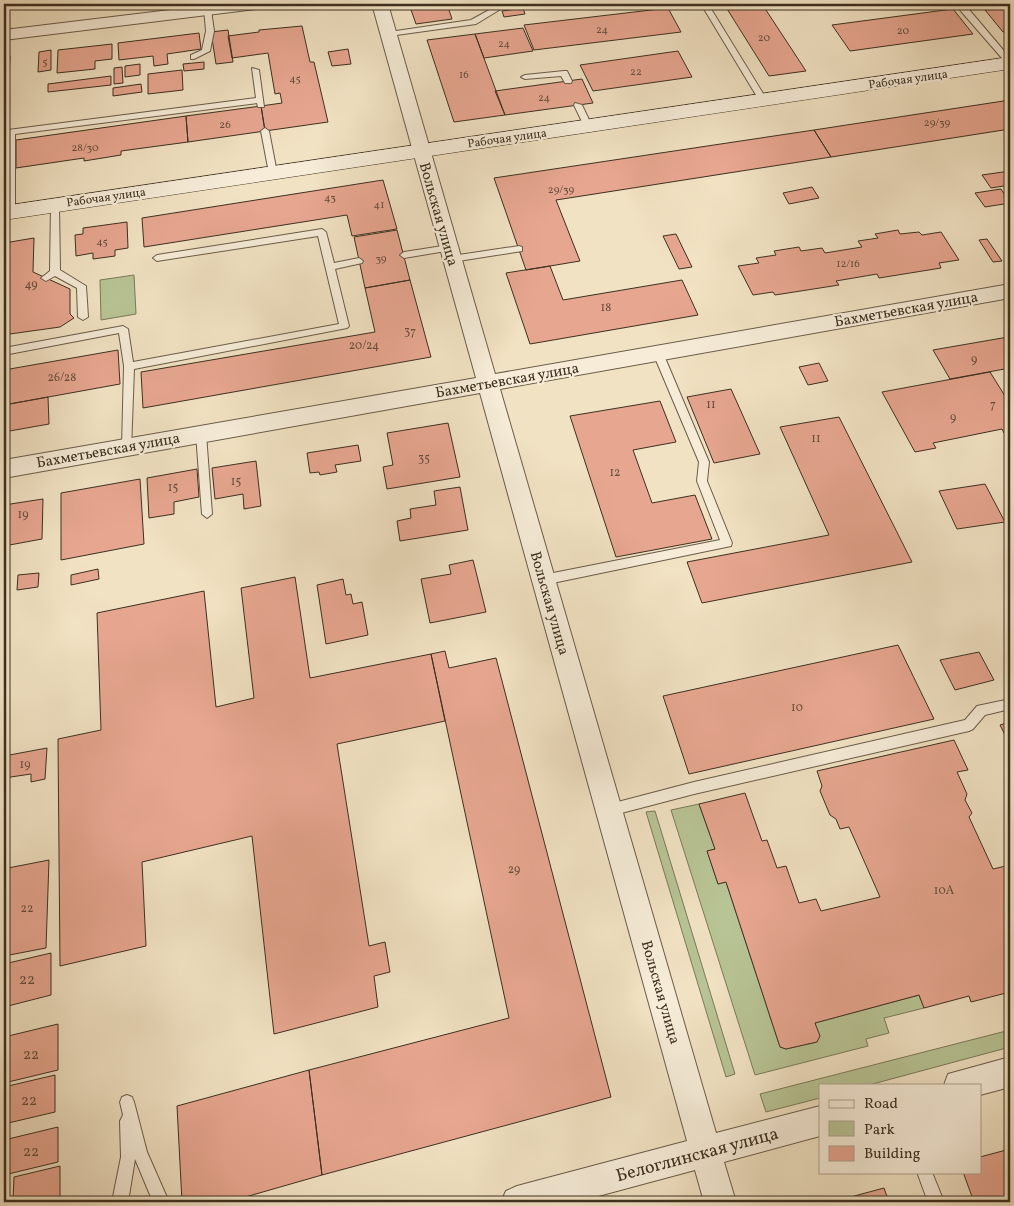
<svg xmlns="http://www.w3.org/2000/svg" width="1014" height="1206" viewBox="0 0 1014 1206" font-family="Vollkorn,serif">
  <style>
    .green { fill: #b8c495; stroke: #7a7a5a }
    .building { fill: #e7a690; stroke: #3d3020 }
    .lines { fill: none; stroke-linecap: round; stroke-linejoin: round }
    .lane-casing { stroke: #6a5c49; stroke-width: 2 }
    .street-casing { stroke: #6a5c49; stroke-width: 2 }
    .secondary-casing { stroke: #3d3020; stroke-width: 1 }
    .lane { fill: #f6ecd8; fill-rule: evenodd }
    .street { fill: #f6ecd8; fill-rule: evenodd }
    .secondary { fill: #f6ecd8; fill-rule: evenodd }
    .labels { text-anchor: middle; stroke-width: 4.5; stroke-linejoin: round; paint-order: stroke }
    .far-number-label { font-size: 11px; fill: #684e3c }
    .far-street-label { font-size: 12px; fill: #3d3020; stroke: #f6ecd8 }
    .number-label { font-size: 12px; fill: #684e3c }
    .street-label { font-size: 15px; fill: #3d3020; stroke: #f6ecd8 }
    .near-number-label { font-size: 15px; fill: #684e3c }
    .near-street-label { font-size: 18px; fill: #3d3020; stroke: #f6ecd8 }
  </style>
  <rect width="100%" height="100%" fill="#f1e2c3"/>
  <filter id="stains"><feTurbulence type="fractalNoise" baseFrequency=".004" numOctaves="4"/><feColorMatrix values="0 0 0 0 .2 0 0 0 0 .09 0 0 0 0 .02 0 0 0 .5 -.17"/></filter>
  <radialGradient id="worn" r=".72"><stop offset=".6" stop-color="#630" stop-opacity="0"/><stop offset="1" stop-color="#630" stop-opacity=".3"/></radialGradient>
  <path class="green" d="M134,275L136,314L101,320L100,280Z
    M699,804L715,849L707,851L718,884L726,882L780,1047L786,1049L817,1042L815,1023L919,995L924,1008L884,1018L889,1033L866,1039L868,1046L755,1075L671,810Z
    M655,811L735,1074L726,1077L646,812Z
    M1010,1030V1047L869,1085H820V1098L766,1112L760,1094Z"/>
  <path class="building" d="M11,4H86L16,9V7H11Z
    M409,4H447L452,19L416,24Z
    M724,4H762L806,71L769,76Z
    M1010,6V31L1003,32L985,10Z
    M523,8L525,14L504,17L502,11Z
    M668,8L681,32L534,50L524,25Z
    M953,9L973,34L850,51L832,25Z
    M302,26L310,62H314L328,122L265,131L261,106L282,103L280,93L275,94L268,53L232,58L228,36L259,32V30Z
    M523,28L533,51L484,58L475,34Z
    M228,30L233,62L216,64L211,32Z
    M199,33L201,49L167,54L168,64L154,66L153,56L119,60L118,43Z
    M475,34L505,115L454,122L427,40Z
    M112,44V59L95,61V69L57,73L58,50Z
    M348,49L351,64L332,66L328,52Z
    M51,50V70L38,72L39,52Z
    M678,51L692,77L593,91L580,65Z
    M10,56L9,78H4V57Z
    M204,62V69L184,71L183,64Z
    M140,64V75L125,77V66Z
    M122,67L123,83L114,84V68Z
    M182,70L183,90L148,94V74Z
    M111,76V85L48,92V84Z
    M582,79L593,103L505,115L495,91Z
    M141,84L142,92L113,96V88Z
    M1010,100V129L831,157L814,130Z
    M261,106L265,131L188,142L186,116Z
    M186,116L188,142L121,151V155L84,161V158L16,168V140Z
    M814,130L831,157L556,200L580,261L526,270L494,178Z
    M1010,171V185L991,188L982,175Z
    M383,180L397,229L352,236L347,215L144,247L142,218Z
    M812,187L819,198L789,204L783,193Z
    M1001,189L1010,203L985,207L975,193Z
    M127,222L128,248L115,250V256L93,259V253L76,256L75,235L83,234V228Z
    M397,230L410,280L365,288L354,237Z
    M898,230L900,234L919,232L922,235L941,232L959,260L939,263L941,268L879,278L877,274L836,281L839,285L775,295L773,292L753,295L738,266L759,263L756,258L776,255L774,251L799,247L801,251L822,248L825,253L862,247L858,241L878,238L875,234Z
    M676,234L692,267L679,269L663,236Z
    M34,238L33,272L70,289V314L74,318L60,327L10,334L4,329V243Z
    M987,239L1002,261L993,262L979,240Z
    M550,266L563,300L682,280L698,315L530,344L506,273Z
    M410,280L431,357L143,408L141,372L375,332L365,288Z
    M1008,337L1010,339V368L950,379L933,350Z
    M118,350L120,384L4,405V370Z
    M819,363L828,381L808,385L799,367Z
    M990,372L1010,404V432L1004,433L1002,429L933,443L936,448L915,452L882,392Z
    M731,389L760,454L714,463L687,397Z
    M48,397L49,424L4,432V405Z
    M660,401L676,442L633,450L652,503L695,495L712,539L616,557L570,416Z
    M839,417L912,562L702,603L687,562L829,535L780,427Z
    M448,423L460,477L387,489L383,467L393,465L387,433Z
    M358,445L361,461L335,465L337,472L320,475L319,472L310,473L307,453Z
    M256,461L261,506L244,509L243,494L215,499L212,468Z
    M197,469L199,497L174,502V514L149,518L147,478Z
    M140,479L144,544L61,560V493Z
    M985,484L1005,522L957,529L939,491Z
    M460,487L468,530L400,541L397,521L411,518L410,509L436,505L434,491Z
    M43,499L42,539L4,546V505Z
    M473,560L486,612L430,623L421,579L451,574L449,565Z
    M98,569L99,579L71,585V575Z
    M39,573L38,587L17,590L18,575Z
    M295,577L310,678L431,654L445,721L337,744L369,946L385,942L390,972L374,976L378,1007L274,1034L252,836L142,862L146,946L60,966L58,739L101,730L97,613L204,591L216,707L254,698L241,588Z
    M343,579L346,595L351,594L353,604L362,602L368,635L326,644L317,585Z
    M898,645L934,719L689,774L663,696Z
    M445,651L449,668L496,658L611,1097L322,1175L309,1070L509,1018L431,654Z
    M979,652L994,680L955,690L940,660Z
    M1010,722V745L1000,725Z
    M954,740L968,770L957,772L967,794L965,800L972,813L969,817L993,869L1010,865V992L971,1002L969,996L924,1008L919,995L815,1023L820,1036L817,1042L786,1049L780,1047L726,882L718,884L707,851L715,849L699,804L745,793L762,841L767,840L777,868L786,866L799,903L816,899L821,911L880,897L849,827L840,829L836,819L830,815L820,791L822,786L817,771Z
    M47,748L45,779L31,782V774L4,778V756Z
    M49,860L46,948L4,956L8,868Z
    M51,953V995L4,1007V964Z
    M58,1024V1070L4,1083V1037Z
    M309,1070L322,1175L228,1202H182L177,1106Z
    M55,1075V1112L4,1124V1087Z
    M58,1127V1162L4,1175V1140Z
    M1010,1149V1202H974L963,1172H980V1157Z
    M60,1166V1202H5L13,1200L14,1177Z
    M884,1188L889,1202H832Z"/>
  <g class="lines">
    <defs>
      <path id="lane" d="M500,4H509L476,24L389,36L385,34L389,32L471,20Z
        M701,4H708L767,100L766,102L759,100Z
        M960,6H966L1010,58V64H1007L960,10Z
        M204,8L211,10L214,31L210,51L194,59H191V55L202,50L206,31Z
        M252,68L259,70L264,107H258L257,103L15,134V212L11,215L7,212L8,130L256,98Z
        M564,71H567L572,81L571,83H565L561,76L525,79L521,77L525,75Z
        M575,103L582,105L592,126L591,128L588,129L584,126L574,105Z
        M265,128L269,131L277,173L273,176L269,173L261,131Z
        M55,202L59,205L60,270L86,286L88,317L83,320L78,317L77,288L55,276L46,281L41,278L50,271L51,205Z
        M322,229L326,232L334,263L359,258L363,261L362,263L335,269L349,326L347,328L134,369L131,450L127,451L122,447L124,366L119,333L4,355V348L123,326L128,329L133,362L339,324L318,236L157,261L153,258L157,255Z
        M449,245L452,246V250L404,258L400,255L404,252Z
        M519,246L522,247V251L452,262L448,259L452,256Z
        M658,349L663,353L709,462L707,481L732,543L731,546L543,585L539,583L537,580L539,577L543,575L720,540L697,481L699,462L653,353Z
        M201,430L206,434L212,514L207,518L202,514L196,434Z
        M1010,699V709L985,715L973,729L969,731L694,794L610,816L606,814L604,810L606,806L610,804L694,782L965,720L977,706Z
        M127,1095L132,1097L134,1102L147,1152L169,1202H153L135,1159L128,1202H112L121,1157L120,1121L123,1115L120,1102L122,1097Z
        M917,1172H932L944,1202H928Z"/>
      <path id="street" d="M220,4H264L261,7L256,9L4,40V30Z
        M372,4H388L495,374L1010,284V298L500,389L716,1133L820,1106V1136L724,1162L736,1202H704L695,1170L576,1202H501L506,1191L517,1186L687,1141L480,393L4,478V460L476,378Z
        M1010,1057V1087L980,1095V1085H944L948,1074Z"/>
      <path id="secondary" d="M1010,57V69L4,220V206Z"/>
    </defs>
    <use href="#lane" class="lane-casing"/>
    <use href="#street" class="street-casing"/>
    <use href="#secondary" class="secondary-casing"/>
    <use href="#lane" class="lane"/>
    <use href="#street" class="street"/>
    <use href="#secondary" class="secondary"/>
  </g>
  <g class="labels">
    <g class="far-number-label">
      <text x="602" y="33">24</text>
      <text x="903" y="34">20</text>
      <text x="764" y="41">20</text>
      <text x="504" y="47">24</text>
      <text x="45" y="65">5</text>
      <text x="636" y="75">22</text>
      <text x="464" y="78">16</text>
      <text x="295" y="82">45</text>
      <text x="544" y="101">24</text>
      <text x="937" y="126">29/39</text>
      <text x="225" y="128">26</text>
      <text x="85" y="151">28/30</text>
      <text x="561" y="193">29/39</text>
      <text x="330" y="201">43</text>
      <text x="379" y="208">41</text>
      <text x="102" y="245">45</text>
      <text x="381" y="262">39</text>
      <text x="848" y="267">12/16</text>
    </g>
    <g class="far-street-label">
      <text transform="translate(908 79) rotate(-8)" y="4">Рабочая улица</text>
      <text transform="translate(507 138) rotate(-8)" y="4">Рабочая улица</text>
      <text transform="translate(106 197) rotate(-8)" y="4">Рабочая улица</text>
    </g>
    <g class="number-label">
      <text x="31" y="288">49</text>
      <text x="606" y="311">18</text>
      <text x="410" y="335">37</text>
      <text x="364" y="349">20/24</text>
      <text x="974" y="363">9</text>
      <text x="62" y="381">26/28</text>
      <text x="711" y="408">11</text>
      <text x="993" y="408">7</text>
      <text x="953" y="421">9</text>
      <text x="816" y="442">11</text>
      <text x="424" y="462">35</text>
      <text x="615" y="476">12</text>
      <text x="236" y="485">15</text>
      <text x="173" y="491">15</text>
      <text x="23" y="518">19</text>
      <text x="797" y="711">10</text>
      <text x="25" y="768">19</text>
      <text x="514" y="873">29</text>
      <text x="944" y="894">10А</text>
      <text x="27" y="912">22</text>
    </g>
    <g class="street-label">
      <text transform="translate(439 214) rotate(74)" y="5">Вольская улица</text>
      <text transform="translate(906 309) rotate(-10)" y="5">Бахметьевская улица</text>
      <text transform="translate(507 380) rotate(-10)" y="5">Бахметьевская улица</text>
      <text transform="translate(108 450) rotate(-10)" y="5">Бахметьевская улица</text>
      <text transform="translate(550 603) rotate(74)" y="5">Вольская улица</text>
      <text transform="translate(661 992) rotate(74)" y="5">Вольская улица</text>
    </g>
    <g class="near-number-label">
      <text x="27" y="984">22</text>
      <text x="31" y="1059">22</text>
      <text x="29" y="1105">22</text>
      <text x="31" y="1156">22</text>
    </g>
    <g class="near-street-label">
      <text transform="translate(697 1154) rotate(-15)" y="6">Белоглинская улица</text>
    </g>
  </g>
  <rect width="1014" height="1206" fill="none" stroke="#f1e2c3" stroke-width="20"/>
  <rect x="5" y="5" width="1004" height="1196" fill="none" stroke="#3d3020" stroke-width="2.5"/>
  <rect x="10" y="10" width="994" height="1186" fill="none" stroke="#3d3020"/>
  <rect x="819" y="1084" width="162" height="90" fill="#f6ecd8" stroke="#aca18e"/>
  <rect x="829" y="1100" width="25" height="8" fill="#f6ecd8" stroke="#aca18e"/>
  <text x="864" y="1108" font-size="15" fill="#3d3020">Road</text>
  <rect x="829" y="1121" width="25" height="15" fill="#b8c495" stroke="#aca18e"/>
  <text x="864" y="1134" font-size="15" fill="#3d3020">Park</text>
  <rect x="829" y="1146" width="25" height="15" fill="#e7a690" stroke="#aca18e"/>
  <text x="864" y="1158" font-size="15" fill="#3d3020">Building</text>
  <rect width="100%" height="100%" filter="url(#stains)"/>
  <rect width="100%" height="100%" fill="url(#worn)"/>
</svg>
